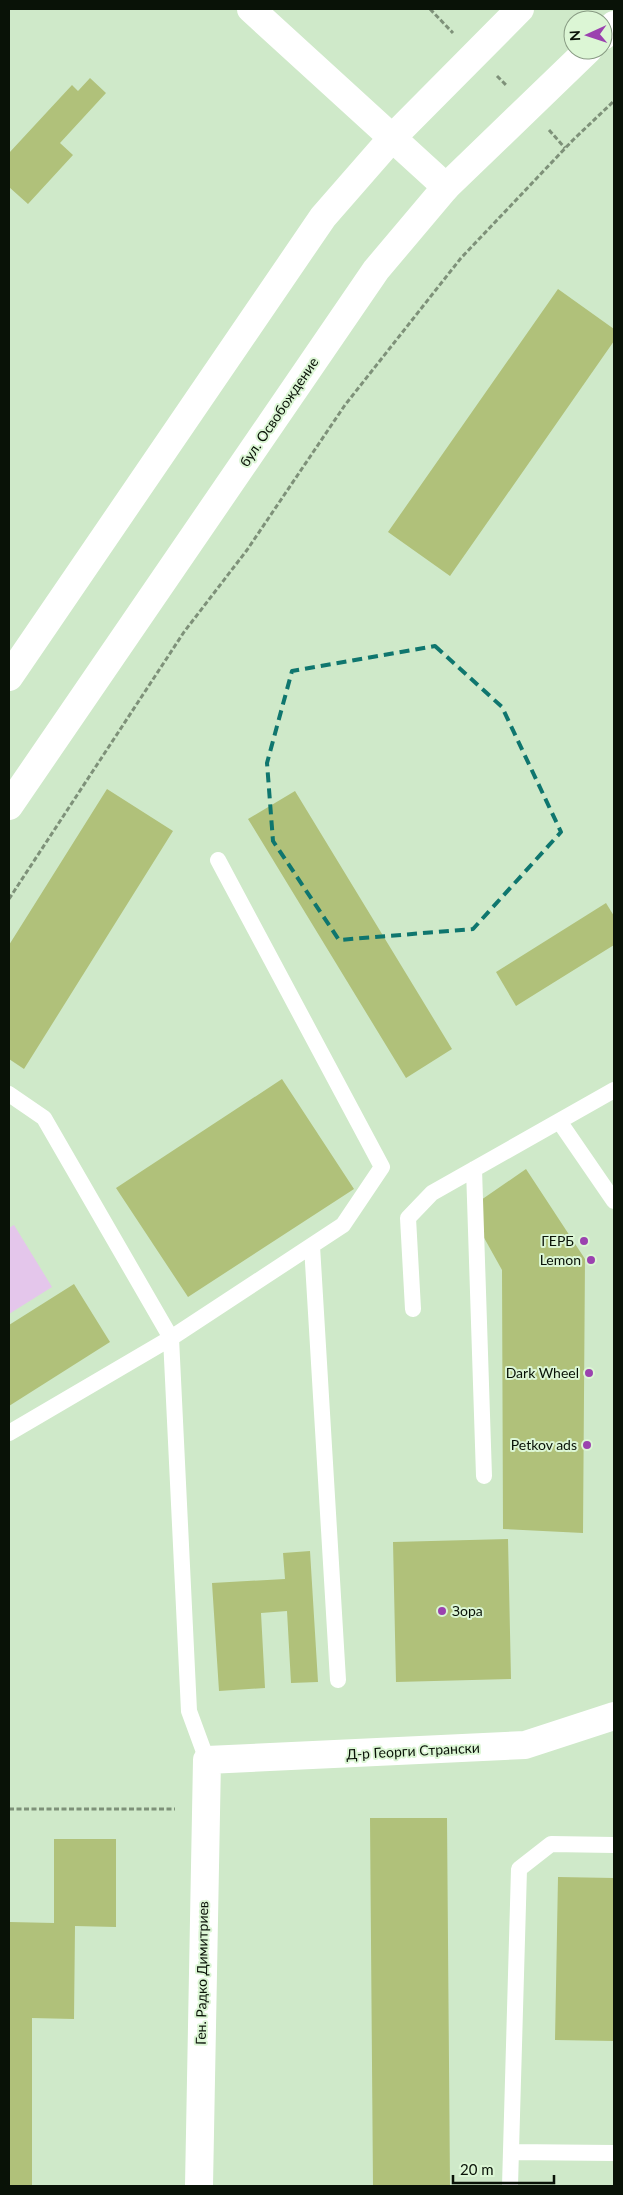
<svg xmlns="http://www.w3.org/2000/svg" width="623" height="2195" viewBox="0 0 623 2195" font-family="Lato,sans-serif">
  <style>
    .green { fill: #e4c6eb }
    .building { fill: #b0c17a }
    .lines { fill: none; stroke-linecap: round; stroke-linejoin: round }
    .path { stroke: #7e9179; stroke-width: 3; stroke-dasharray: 5 2.5; stroke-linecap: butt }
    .service { stroke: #fff; stroke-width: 16 }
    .minor { stroke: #fff; stroke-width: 28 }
    .primary { stroke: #fff; stroke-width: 28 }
    .marked { fill: none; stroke: #0f766e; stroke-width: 4; stroke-dasharray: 10 6; stroke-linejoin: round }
    .poi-dot { fill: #9b42af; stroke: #dcf6d5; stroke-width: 2 }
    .labels { text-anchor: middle; stroke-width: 4; stroke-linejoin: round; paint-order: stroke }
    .street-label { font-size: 14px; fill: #091207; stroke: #dcf6d5 }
    .poi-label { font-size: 14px; fill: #091207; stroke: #dcf6d5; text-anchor: end }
  </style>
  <rect width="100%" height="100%" fill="#cfe9c9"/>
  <path class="green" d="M14,1225L52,1287L9,1314V1228Z"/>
  <path class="building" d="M90,78L106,93L60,143L73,155L28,204L9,187V153L72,85L78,91Z
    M558,289L614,329V341L450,576L388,532Z
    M107,789L173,831L24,1069L9,1059V945Z
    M295,791L452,1049L406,1078L248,819Z
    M606,903L614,916V945L516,1006L496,972Z
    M282,1079L354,1189L188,1297L116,1188Z
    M526,1169L585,1259L583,1533L503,1529L502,1270L468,1209Z
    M74,1284L110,1342L9,1406V1325Z
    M508,1539L511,1679L396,1682L393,1542Z
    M310,1551L318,1682L291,1683L287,1611L261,1613L265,1688L219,1691L212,1583L285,1579L283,1553Z
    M370,1818H447L450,2186H373Z
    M54,1839H116V1927L75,1926L74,2019L32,2018V2186H9L10,1922L54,1923Z
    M558,1877L614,1878V2041L555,2040Z"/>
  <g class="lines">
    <path class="path" d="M430,9L453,33
      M497,76L506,85
      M549,130L565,148
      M9,899L184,632L247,550L345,405L461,258L573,140L614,101
      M9,1809H175"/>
    <path class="service" d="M9,1094L44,1118L171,1338L189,1711L207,1760
      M559,1121L614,1201
      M474,1169L484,1476
      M312,1246L338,1680
      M413,1309L408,1218L432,1193L614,1090
      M9,1433L171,1338L343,1225L382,1167L218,860
      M511,2152L614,2153
      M510,2186L519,1869L551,1844L614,1845"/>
    <path class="minor" d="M251,9L446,187
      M199,2186L207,1760L525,1745L614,1716"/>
    <path class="primary" d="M603,36L614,25
      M9,677L323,217L392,138L520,9
      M9,806L376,270L446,187L588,50"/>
  </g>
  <path class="marked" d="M435,646L502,707L561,832L473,929L339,940L273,841L267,763L292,671Z"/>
  <g class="poi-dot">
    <circle cx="584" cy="1241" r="5"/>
    <circle cx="591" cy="1260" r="5"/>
    <circle cx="589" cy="1373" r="5"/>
    <circle cx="587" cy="1445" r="5"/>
    <circle cx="442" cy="1611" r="5"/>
  </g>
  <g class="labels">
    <g class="street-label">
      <text transform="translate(279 412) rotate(-56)" y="5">бул. Освобождение</text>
      <text transform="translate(413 1751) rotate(-3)" y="5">Д-р Георги Странски</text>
      <text transform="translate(202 1973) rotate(-89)" y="5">Ген. Радко Димитриев</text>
    </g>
    <g class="poi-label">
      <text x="574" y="1246">ГЕРБ</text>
      <text x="581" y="1265">Lemon</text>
      <text x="579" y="1378">Dark Wheel</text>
      <text x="577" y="1450">Petkov ads</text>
      <text x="452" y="1616" text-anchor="start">Зора</text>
    </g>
  </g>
  <rect width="623" height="2195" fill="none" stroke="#091207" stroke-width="20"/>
  <g transform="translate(588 35) rotate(267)"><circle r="24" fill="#dcf6d5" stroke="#889b83"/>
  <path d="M0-4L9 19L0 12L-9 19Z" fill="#9b42af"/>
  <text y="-8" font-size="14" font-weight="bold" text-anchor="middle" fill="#091207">N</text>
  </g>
  <path d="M453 2175v8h101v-8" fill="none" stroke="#091207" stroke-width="2.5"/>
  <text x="460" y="2175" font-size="15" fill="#091207" stroke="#dcf6d5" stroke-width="4" paint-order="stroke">20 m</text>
</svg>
